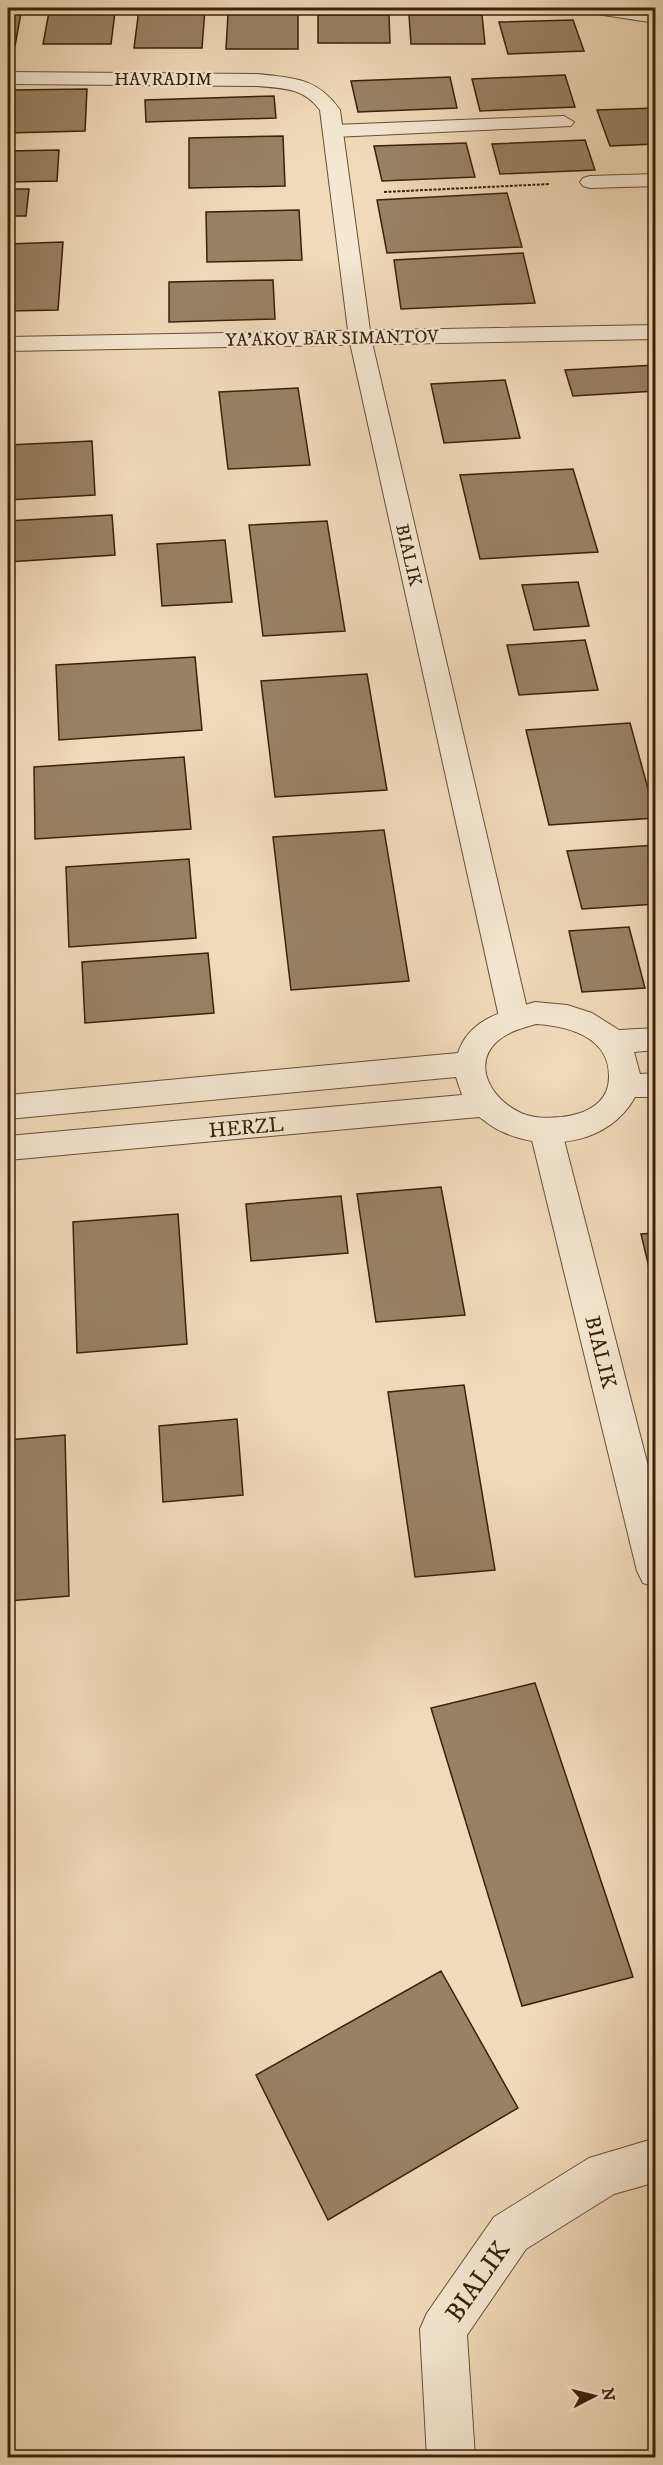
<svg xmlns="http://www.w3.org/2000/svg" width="663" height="2465" viewBox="0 0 663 2465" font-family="'IM FELL DW Pica',serif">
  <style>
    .building { fill: #988264; stroke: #392207; stroke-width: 1.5 }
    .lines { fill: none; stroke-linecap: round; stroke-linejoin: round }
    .service-casing { stroke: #675034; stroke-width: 2 }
    .minor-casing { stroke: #675034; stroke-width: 2 }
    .tertiary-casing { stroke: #675034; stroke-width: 2 }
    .path { stroke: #392207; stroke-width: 2; stroke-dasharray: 3 1.5; stroke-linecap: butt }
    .service { fill: #f5e7d2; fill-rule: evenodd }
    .minor { fill: #f5e7d2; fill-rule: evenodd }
    .tertiary { fill: #f5e7d2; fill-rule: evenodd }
    .labels { text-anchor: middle; stroke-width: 4.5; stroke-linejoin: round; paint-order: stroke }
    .far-street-label { font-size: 18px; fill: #392207; stroke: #f5e7d2 }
    .street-label { font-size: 21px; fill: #392207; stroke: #f5e7d2 }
    .near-street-label { font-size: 26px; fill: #392207; stroke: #f5e7d2 }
  </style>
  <rect width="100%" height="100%" fill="#f0dab9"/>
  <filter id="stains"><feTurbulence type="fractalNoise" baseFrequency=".00333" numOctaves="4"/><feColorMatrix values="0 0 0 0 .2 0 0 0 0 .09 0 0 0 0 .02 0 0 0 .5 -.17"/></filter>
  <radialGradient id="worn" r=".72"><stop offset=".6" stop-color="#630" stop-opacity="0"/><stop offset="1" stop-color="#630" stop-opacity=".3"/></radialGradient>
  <path class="building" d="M139,9H205L202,48H134Z
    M49,12H115L111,44H43Z
    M8,13H21L15,46H8Z
    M228,14H298V49H226Z
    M318,15H389L390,43H318Z
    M409,15H482L485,44H411Z
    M573,20L584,51L508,54L499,22Z
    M565,75L575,107L480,111L472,79Z
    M450,77L457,108L358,112L351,81Z
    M87,89L85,131L8,133L11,90Z
    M274,96L276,118L146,122L145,100Z
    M656,108V144L610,146L597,110Z
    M283,136L285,186L189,188V138Z
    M585,140L595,170L500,174L492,144Z
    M466,143L475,177L382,181L374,146Z
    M59,150L57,181L8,182V151Z
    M8,189H29L26,216H8Z
    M507,193L522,247L387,253L377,200Z
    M299,210L302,260L207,262L206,212Z
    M63,242L58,310L8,311V244Z
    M523,253L535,303L401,309L394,260Z
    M273,280L275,319L169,322V282Z
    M656,365V391L573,396L565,370Z
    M505,380L520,438L444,443L431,384Z
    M298,388L310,465L228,469L219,392Z
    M92,441L95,495L8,500V445Z
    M573,469L598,552L480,559L460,475Z
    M112,515L115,555L8,562V521Z
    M327,521L345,631L263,636L249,525Z
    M225,540L232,602L162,606L157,544Z
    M578,582L589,626L534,630L522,585Z
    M585,640L598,690L519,695L507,645Z
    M195,657L202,730L59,740L56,665Z
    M367,674L387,790L275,797L261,681Z
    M630,723L656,818L549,825L526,730Z
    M184,757L191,829L35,839L34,767Z
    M384,830L409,981L291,990L273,837Z
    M656,845V904L582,909L567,851Z
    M189,859L196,938L69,947L66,867Z
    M629,927L645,988L582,992L569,931Z
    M208,953L214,1013L85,1023L82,962Z
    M441,1187L465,1315L376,1322L357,1194Z
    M341,1196L348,1253L251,1261L246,1204Z
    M178,1214L187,1344L77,1353L73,1222Z
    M656,1233V1297L641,1234Z
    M464,1385L495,1570L415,1577L388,1392Z
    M237,1419L243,1495L163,1502L159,1426Z
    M65,1435L69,1596L8,1601V1440Z
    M535,1683L633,1977L522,2006L431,1708Z
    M441,1971L518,2108L328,2220L256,2075Z"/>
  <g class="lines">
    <defs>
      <path id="service" d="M564,116L574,122L571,126L334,137L324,131L334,125Z"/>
      <path id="minor" d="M581,8H623L656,12V23L590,13Z
        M8,72L257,74C294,78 318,78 340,110L371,338L529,1017L525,1025L514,1028L503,1025L499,1017L349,338L320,110C304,88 283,88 257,86L8,84Z
        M656,174V186L590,188L583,186L580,182L583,178L590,176Z
        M546,1120L557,1123L562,1132L656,1497V1587L643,1583L637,1571L530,1132L535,1123Z
        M656,2138V2182L614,2194L526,2249L467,2335L475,2458H427L420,2329L427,2313L494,2217L589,2158Z"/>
      <path id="tertiary" d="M656,325V339L8,351V337Z
        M535,1002L567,1005L592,1013L619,1030L656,1028V1050L634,1052L640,1074L656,1073V1097H635C610,1143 548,1153 503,1132C494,1129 487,1122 479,1117L8,1160V1136L462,1095L456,1077L8,1119V1095L458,1053C469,1019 503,1011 535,1002ZM536,1024C568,1026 610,1037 609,1077C609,1086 606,1095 599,1102C588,1112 576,1115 562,1117C548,1118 534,1119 521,1113C486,1097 467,1054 510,1033C517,1029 527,1027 536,1024Z"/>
    </defs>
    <use href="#service" class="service-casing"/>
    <use href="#minor" class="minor-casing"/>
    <use href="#tertiary" class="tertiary-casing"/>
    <path class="path" d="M384,192L550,184"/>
    <use href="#service" class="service"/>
    <use href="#minor" class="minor"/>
    <use href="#tertiary" class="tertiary"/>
  </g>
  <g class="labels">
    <g class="far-street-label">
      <text x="163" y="85">HAVRADIM</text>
      <text transform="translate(332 338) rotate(-1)" y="6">YA'AKOV BAR SIMANTOV</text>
      <text transform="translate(409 555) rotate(77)" y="6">BIALIK</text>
    </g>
    <g class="street-label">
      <text transform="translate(246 1127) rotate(-5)" y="7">HERZL</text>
      <text transform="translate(601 1352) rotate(76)" y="7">BIALIK</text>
    </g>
    <g class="near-street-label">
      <text transform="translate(477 2281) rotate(-55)" y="9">BIALIK</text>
    </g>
  </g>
  <rect width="663" height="2465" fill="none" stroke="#f0dab9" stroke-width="30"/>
  <rect x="9" y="9" width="645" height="2447" fill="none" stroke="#392207" stroke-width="3"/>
  <rect x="15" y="15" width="633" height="2435" fill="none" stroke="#392207" stroke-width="1.5"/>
  <g transform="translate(594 2396) rotate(83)" stroke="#f5e7d2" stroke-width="4.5" paint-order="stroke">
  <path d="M0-4.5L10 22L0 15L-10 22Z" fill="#392207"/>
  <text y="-9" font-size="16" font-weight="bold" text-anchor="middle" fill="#392207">N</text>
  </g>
  <rect width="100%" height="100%" filter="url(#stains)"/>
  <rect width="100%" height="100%" fill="url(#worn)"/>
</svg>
